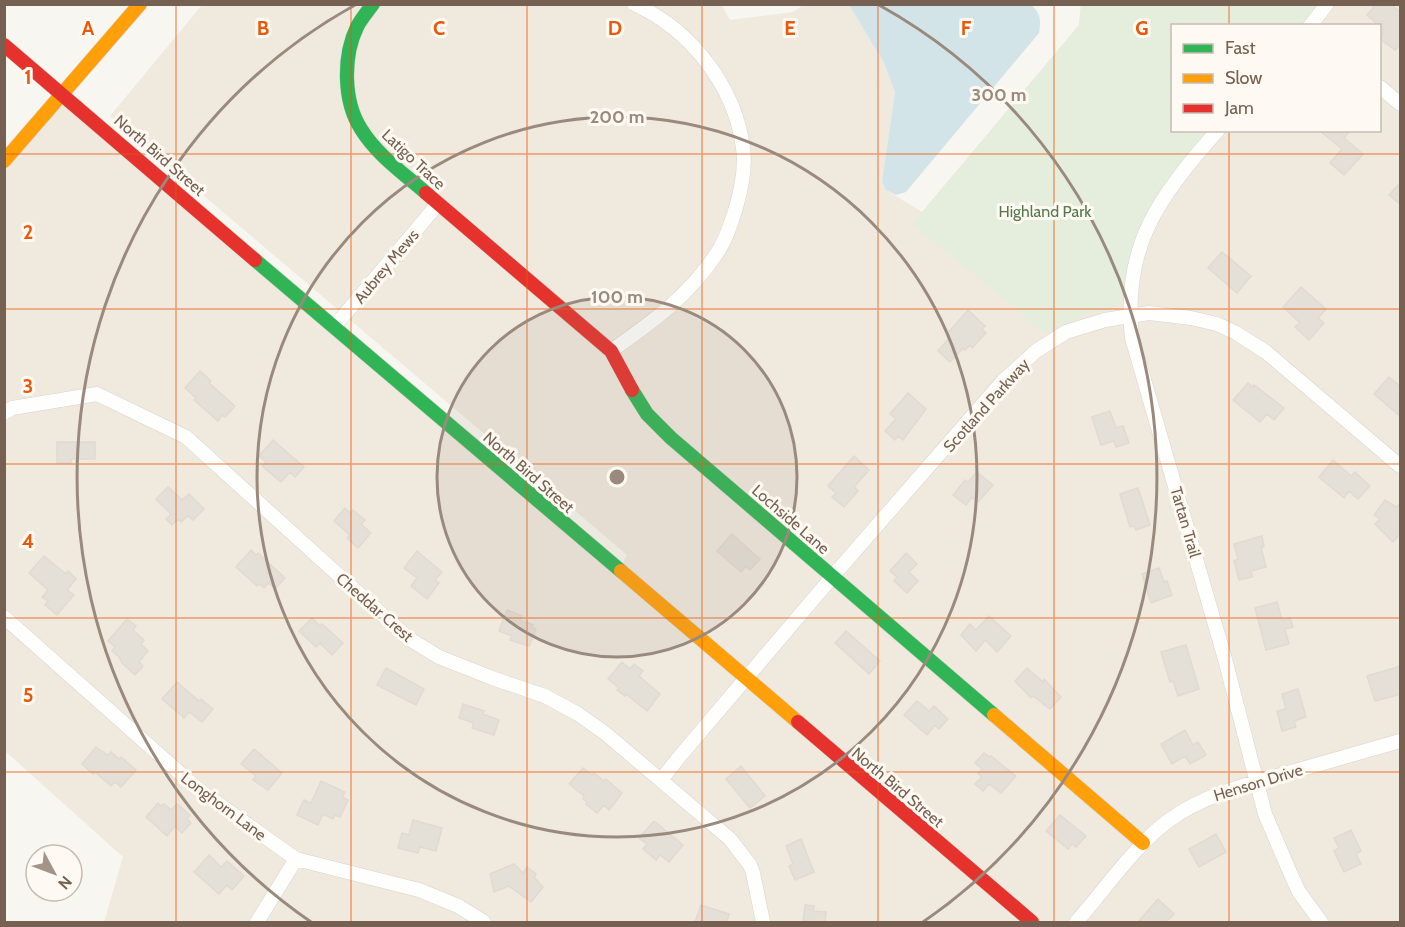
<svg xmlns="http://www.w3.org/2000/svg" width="1405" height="927" viewBox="0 0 1405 927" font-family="Cabin,sans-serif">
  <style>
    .residential { fill: #f0e9de; fill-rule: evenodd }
    .green { fill: #e5eedc }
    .water { fill: #d2e4e8 }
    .building { fill: #e4dfd7; stroke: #e0dad2; stroke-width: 1.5 }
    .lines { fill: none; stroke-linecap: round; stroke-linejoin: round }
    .street-casing { stroke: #d8d3ce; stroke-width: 15 }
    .fast-casing { stroke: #d8d3cd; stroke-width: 15 }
    .slow-casing { stroke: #d8d3cd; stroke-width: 15 }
    .jam-casing { stroke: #d8d3cd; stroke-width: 15 }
    .street { stroke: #fefefd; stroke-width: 14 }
    .fast { stroke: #30b455; stroke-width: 14 }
    .slow { stroke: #ff9f0a; stroke-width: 14 }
    .jam { stroke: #e5322d; stroke-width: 14 }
    .grid { fill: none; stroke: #e8590c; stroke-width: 1.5; stroke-opacity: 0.55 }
    .ring { fill: none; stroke: #9a8a7e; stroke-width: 3 }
    .labels { text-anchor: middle; stroke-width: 6; stroke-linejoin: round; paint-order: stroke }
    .street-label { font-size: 16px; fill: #756051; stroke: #fefaf3 }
    .park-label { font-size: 16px; fill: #54794a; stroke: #fefaf3 }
    .grid-label { font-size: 20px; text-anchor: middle; font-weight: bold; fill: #e8590c; stroke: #fefaf3; stroke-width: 6; stroke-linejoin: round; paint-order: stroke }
    .centre { fill: #9a8a7e; stroke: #fefaf3; stroke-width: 3 }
    .ring-label { font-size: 18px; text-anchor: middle; font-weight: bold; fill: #9a8a7e; stroke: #fefaf3; stroke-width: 6; stroke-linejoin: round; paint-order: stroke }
  </style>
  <rect width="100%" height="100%" fill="#f8f6f0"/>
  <path class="residential" d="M721,4L730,20L793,12L803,5H849L884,63L895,92L882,183L886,190L922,212L1079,25L1081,5H1400V922H104L123,857L5,751V161L62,94L619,570L627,555L110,116L202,5ZM1172,26H1380V130H1172Z"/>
  <path class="green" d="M1081,5H1320L1302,25L1172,26V130L1211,131L1167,181L1139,227L1128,267L1125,293L1119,302L1110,308L1089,313L1046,334L912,224L1079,25Z"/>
  <path class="water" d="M849,5H1031C1041,13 1041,20 1039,33L906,192L896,195L886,190L882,182L895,92L884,63Z"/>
  <path class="building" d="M1376,4H1391L1401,13V44L1395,50L1380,39L1384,30L1367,15Z
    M1319,130H1351L1344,138L1363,154L1344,175L1330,163L1342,149Z
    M1401,182V205L1389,195Z
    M1222,252L1251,276L1237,293L1208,268Z
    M1301,287L1326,309L1318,318L1324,323L1309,340L1295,327L1300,323L1283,307Z
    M968,310L985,326L982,329L986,333L972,348L970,345L965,350L963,348L950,362L938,351L950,337L947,334Z
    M200,371L211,381L209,383L235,406L225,417L222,415L218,421L194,400L196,398L185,388Z
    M1389,377L1401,387V417L1374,394Z
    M1248,383L1253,387L1254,385L1284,408L1274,420L1267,414L1260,422L1233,400Z
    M908,393L926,409L903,440L898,436L895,440L885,431L896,419L890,414Z
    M1110,411L1116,428L1123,426L1129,443L1116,447L1114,441L1101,445L1092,417Z
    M273,440L304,467L295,477L290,472L281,482L262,466L266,462L259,456Z
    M57,442H95V459H71V463H57Z
    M854,456L869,470L854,487L858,491L844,507L832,497L836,493L828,486Z
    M1333,460L1351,476L1355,472L1370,486L1358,499L1349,491L1344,498L1319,477Z
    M977,472L993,485L978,502L972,497L966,505L953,495L965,480L968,482Z
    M168,487L182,500L189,494L204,509L193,520L188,516L181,522L178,519L172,525L166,519L171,514L156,499Z
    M1138,488L1150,525L1136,530L1135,526L1130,527L1120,494Z
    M1385,500L1396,507L1401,503V533L1393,542L1375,524L1380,519L1374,515Z
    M345,508L350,513L353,510L365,520L361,524L371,533L358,548L347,538L350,535L334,521Z
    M732,534L760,559L750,570L746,566L741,572L717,551Z
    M1262,536L1264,547H1261L1266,567L1251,571L1252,577L1239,580L1234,561L1238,559L1234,544Z
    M251,550L256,555L258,553L285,578L275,589L269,583L264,588L259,584L257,586L236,567Z
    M417,551L442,572L435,580L439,583L427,599L411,586L417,578L404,568Z
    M906,553L917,564L909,572L918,581L907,593L894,581L897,577L890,571Z
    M44,556L66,574L68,571L76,579L67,590L74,595L57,615L45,605L48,601L42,597L48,590L29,573Z
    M1159,568L1164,582L1167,581L1172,595L1151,603L1142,574Z
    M1277,602L1282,620L1290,618L1293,627L1285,629L1289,644L1266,650L1255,608Z
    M507,610L522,616L520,620L533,625L532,627L536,629L529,646L510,640L512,636L499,631Z
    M989,616L1011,636L997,652L985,640L976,651L961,635L970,624L976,630Z
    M312,618L320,626L322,624L343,643L332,655L320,643L316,647L299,631Z
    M127,619L136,626L133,630L144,640L141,644L148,651L139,662L143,666L135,675L122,663L119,657L112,651L115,647L108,641Z
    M846,631L880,661L869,674L835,643Z
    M1186,645L1199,689L1178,696L1173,681L1170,682L1161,652Z
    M622,662L630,669L634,664L643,671L639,676L660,694L647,711L626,694L625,696L617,690L619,688L608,679Z
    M1401,666V694L1375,701L1367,676Z
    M386,668L424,689L416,705L377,685Z
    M1027,668L1043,682L1044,679L1061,697L1050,709L1033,696L1031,698L1015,681Z
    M177,682L199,701L201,699L213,709L202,722L189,712L184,718L162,699Z
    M1298,689L1306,717L1294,721L1296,727L1282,731L1277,711L1286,709L1282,694Z
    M917,701L929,711L934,706L948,719L939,729L935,725L927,735L904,715Z
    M463,704L484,711L483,714L499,720L494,735L472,728L474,723L459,718Z
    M1185,730L1193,745L1198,742L1206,755L1190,764L1185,756L1172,764L1161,744Z
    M96,747L108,755L111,752L119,759L121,757L136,770L121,787L115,782L111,786L95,772L93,774L82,764Z
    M254,749L282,773L268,790L253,780L256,776L241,764Z
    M984,753L990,757L991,756L1016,776L1001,793L989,784L983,791L975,784L982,777L978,773L982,769L975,763Z
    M741,766L765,796L750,808L726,779Z
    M583,768L592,775L594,773L604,781L606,779L622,793L609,810L604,805L597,813L586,804L587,802L583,799L584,796L569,784Z
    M321,781L345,792L342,797L348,800L340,817L335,815L333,819L323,814L318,825L297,815L304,800L311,803Z
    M158,803L161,806L164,804L171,810L177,804L190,815L187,819L191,823L182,833L175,826L167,836L146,817Z
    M1060,815L1086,836L1076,847L1072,844L1068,849L1046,831Z
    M413,820L442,828L436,851L420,847L418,853L398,848L402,833L409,835Z
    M654,821L683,845L669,862L660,855L656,860L643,849L647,844L639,838Z
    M1351,830L1361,851L1356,854L1361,864L1344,872L1334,851L1339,848L1334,838Z
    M1216,834L1226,852L1199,867L1189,849Z
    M801,839L814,872L795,880L789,866L793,864L786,846Z
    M209,855L221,867L227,861L244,876L232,890L227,885L219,894L194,872Z
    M514,864L523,873L527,867L536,874L534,877L543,887L531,902L509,886L494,892L490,874Z
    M1158,899L1174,914L1166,922H1138Z
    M701,905L729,914L727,922H695Z
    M805,905L814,906L813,911L826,912L825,922H803Z"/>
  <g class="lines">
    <defs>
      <path id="street" d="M1310,26L1327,4
        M1380,87L1400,104
        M1218,130C1159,197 1122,245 1132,338L1225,659L1265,814L1292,877L1299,892L1321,922
        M334,327L438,204
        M611,351C652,322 689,296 717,253C726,240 730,226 735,211C741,191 746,168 743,148C735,86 691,30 634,4
        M4,413L12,408L97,394L186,437L408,638L439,657L492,678L545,696L578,714L605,733L730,839L750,865L753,873L763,922
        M4,617L199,790L296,859L419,890L458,906L484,922
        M661,780L680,756L833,576L1003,381L1036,351L1066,332L1105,320L1149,313L1191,318L1217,324L1236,333L1266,352L1400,466
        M257,922L296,859
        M1076,922C1104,891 1135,845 1168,821C1206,793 1250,784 1295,771C1330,761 1365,751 1400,741"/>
      <path id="fast" d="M373,4C368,11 361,19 357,27C343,56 343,101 361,129C377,155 403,173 426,193
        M255,260L621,571
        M632,390L647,414L671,438L994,715"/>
      <path id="slow" d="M4,161L140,4
        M621,571L798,722
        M994,715L1143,843"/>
      <path id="jam" d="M4,45L255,260
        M426,193L611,351L632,390
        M798,722L1032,922"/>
    </defs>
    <use href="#street" class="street-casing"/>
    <use href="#fast" class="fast-casing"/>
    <use href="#slow" class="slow-casing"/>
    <use href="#jam" class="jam-casing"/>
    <use href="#street" class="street"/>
    <use href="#fast" class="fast"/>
    <use href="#slow" class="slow"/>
    <use href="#jam" class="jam"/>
  </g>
  <path class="grid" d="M176,4V922M351,4V922M527,4V922M702,4V922M878,4V922M1054,4V922M1229,4V26M1229,130V922M4,154H1400M4,309H1400M4,464H1400M4,618H1400M4,772H1400"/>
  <circle cx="617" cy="477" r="180" fill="#9a8a7e" fill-opacity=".12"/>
  <g class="ring">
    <circle cx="617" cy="477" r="180"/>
    <circle cx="617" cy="477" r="360"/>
    <path d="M311 922A540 540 0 0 1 355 5M879 5A540 540 0 0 1 923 922"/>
  </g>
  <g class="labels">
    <g class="street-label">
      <text transform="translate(160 155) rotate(41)" y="6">North Bird Street</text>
      <text transform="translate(414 159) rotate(43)" y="6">Latigo Trace</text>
      <text transform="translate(386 266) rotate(-50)" y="6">Aubrey Mews</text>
      <text transform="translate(986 405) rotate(-48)" y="6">Scotland Parkway</text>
      <text transform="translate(529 472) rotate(41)" y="6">North Bird Street</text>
      <text transform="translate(791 519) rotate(41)" y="6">Lochside Lane</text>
      <text transform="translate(1186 522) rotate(74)" y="6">Tartan Trail</text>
      <text transform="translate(375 607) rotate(41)" y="6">Cheddar Crest</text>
      <text transform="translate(1258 782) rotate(-17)" y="6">Henson Drive</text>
      <text transform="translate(898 787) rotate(40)" y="6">North Bird Street</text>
      <text transform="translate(224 806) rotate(37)" y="6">Longhorn Lane</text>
    </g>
    <g class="park-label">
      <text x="1045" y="217">Highland Park</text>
    </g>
  </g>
  <g class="grid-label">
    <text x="88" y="35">A</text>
    <text x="263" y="35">B</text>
    <text x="439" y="35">C</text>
    <text x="615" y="35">D</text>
    <text x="790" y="35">E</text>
    <text x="966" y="35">F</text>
    <text x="1142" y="35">G</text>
    <text x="28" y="84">1</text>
    <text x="28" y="239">2</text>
    <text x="28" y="393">3</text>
    <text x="28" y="548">4</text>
    <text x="28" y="702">5</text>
  </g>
  <circle cx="617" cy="477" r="9" class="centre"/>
  <g class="ring-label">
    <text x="999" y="101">300 m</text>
    <text x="617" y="123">200 m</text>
    <text x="617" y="303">100 m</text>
  </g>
  <rect width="1405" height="927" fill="none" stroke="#756051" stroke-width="12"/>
  <rect x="1171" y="24" width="210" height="108" fill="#fefaf3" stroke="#c7bcb2" stroke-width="1.5"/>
  <rect x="1183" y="44" width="30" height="9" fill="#30b455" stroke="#c7bcb2" stroke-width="1.5"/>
  <text x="1225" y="54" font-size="18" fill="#756051">Fast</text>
  <rect x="1183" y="74" width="30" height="9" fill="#ff9f0a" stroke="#c7bcb2" stroke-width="1.5"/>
  <text x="1225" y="84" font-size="18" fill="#756051">Slow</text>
  <rect x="1183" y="104" width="30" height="9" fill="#e5322d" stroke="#c7bcb2" stroke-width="1.5"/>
  <text x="1225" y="114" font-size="18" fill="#756051">Jam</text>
  <g transform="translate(54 873) rotate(131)"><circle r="28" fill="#fefaf3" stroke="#c7bcb2" stroke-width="1.5"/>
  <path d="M0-4.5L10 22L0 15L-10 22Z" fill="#a39489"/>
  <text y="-9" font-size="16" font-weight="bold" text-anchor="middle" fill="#756051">N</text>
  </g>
</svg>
